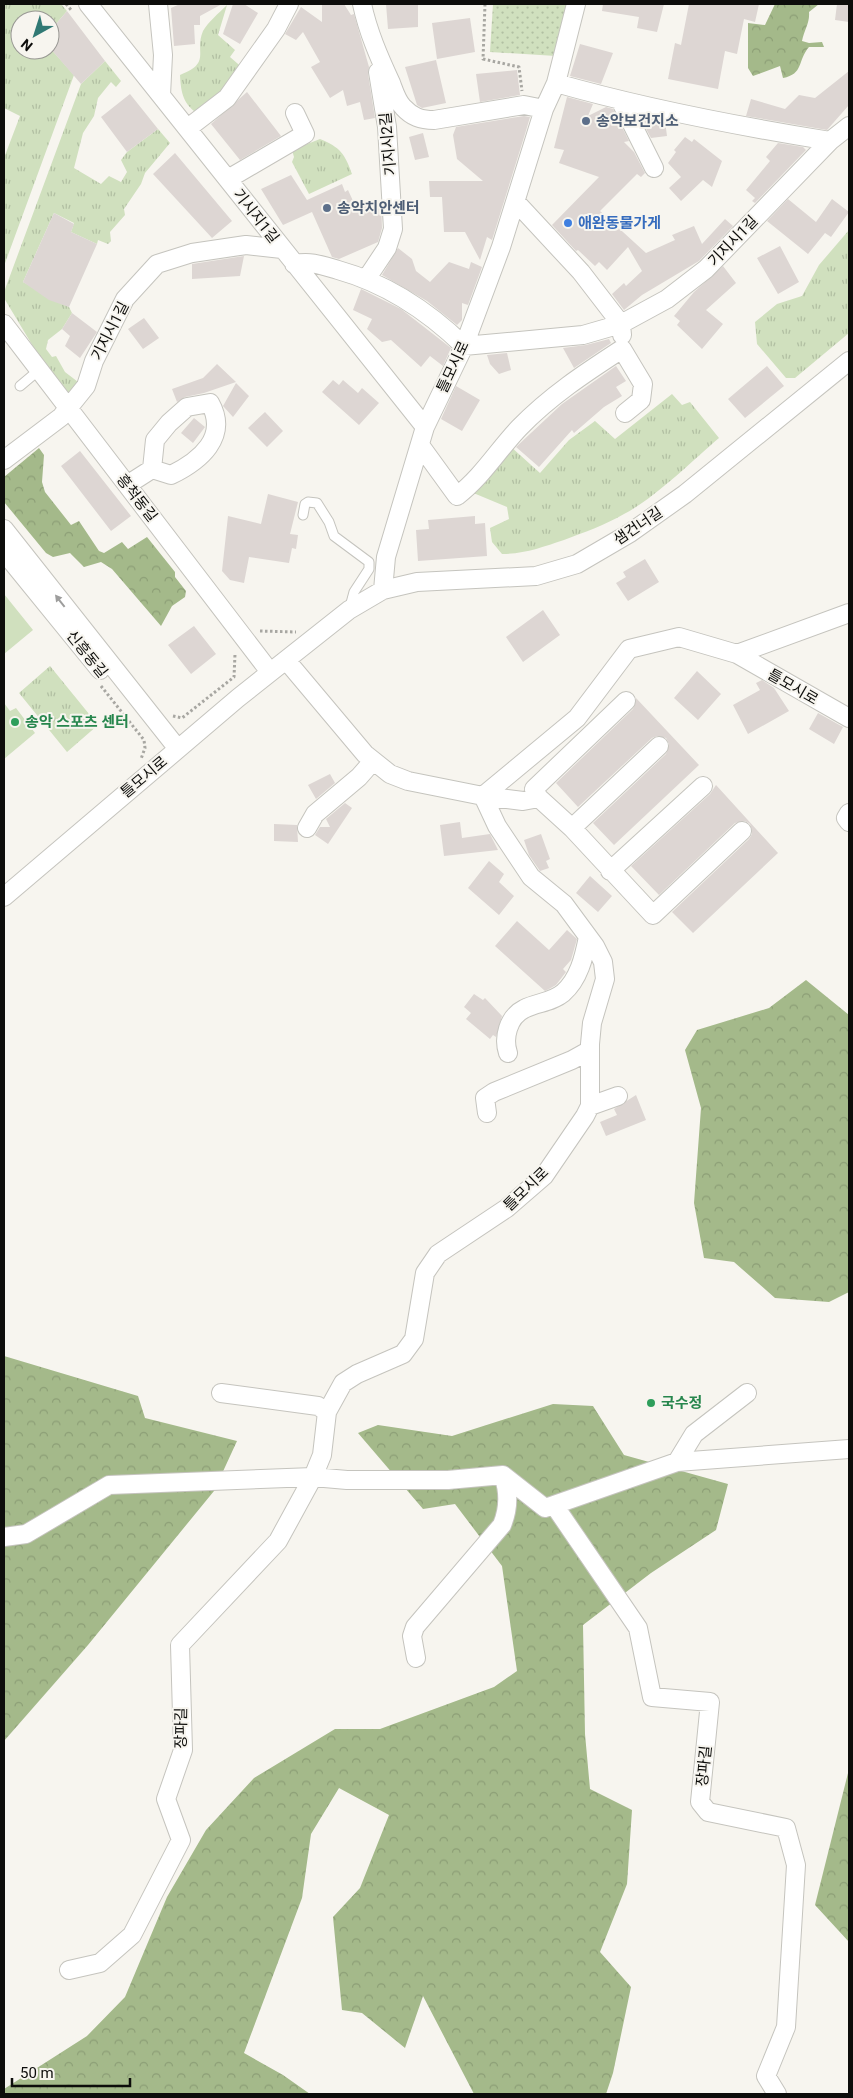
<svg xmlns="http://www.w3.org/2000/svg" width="853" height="2098" viewBox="0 0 853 2098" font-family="Roboto,'Noto Sans KR',sans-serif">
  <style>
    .grass { fill: url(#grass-tufts) }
    .forest { fill: url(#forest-crowns) }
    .park { fill: url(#park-dots) }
    .pitch { fill: #d0e0be }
    .building { fill: #ddd6d3 }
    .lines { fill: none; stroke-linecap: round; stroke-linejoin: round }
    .lane-casing { stroke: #c5c4be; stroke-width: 11 }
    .street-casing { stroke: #c5c4be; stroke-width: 20 }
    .path { stroke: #a8a7a2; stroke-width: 3; stroke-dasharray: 2.5 2.5; stroke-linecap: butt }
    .lane { stroke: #fff; stroke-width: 9 }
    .street { stroke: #fff; stroke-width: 18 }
    .oneway { fill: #9e9e9d }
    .service-dot { fill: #5c6f8a; stroke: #f7f5ef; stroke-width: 2 }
    .shop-dot { fill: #3f7fe0; stroke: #f7f5ef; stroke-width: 2 }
    .leisure-dot { fill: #2e9e5b; stroke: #f7f5ef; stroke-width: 2 }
    .labels { text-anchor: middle; stroke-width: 4; stroke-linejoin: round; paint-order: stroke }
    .service-label { font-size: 15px; font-weight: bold; fill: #4e5e75; stroke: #f7f5ef; text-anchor: start }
    .street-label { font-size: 15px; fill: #0d0d0b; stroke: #f7f5ef }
    .shop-label { font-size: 15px; font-weight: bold; fill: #366cbe; stroke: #f7f5ef; text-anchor: start }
    .leisure-label { font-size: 15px; font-weight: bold; fill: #27864d; stroke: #f7f5ef; text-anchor: start }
  </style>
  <defs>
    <pattern id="grass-tufts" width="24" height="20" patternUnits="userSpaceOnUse" patternTransform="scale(1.25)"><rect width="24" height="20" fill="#d0e0be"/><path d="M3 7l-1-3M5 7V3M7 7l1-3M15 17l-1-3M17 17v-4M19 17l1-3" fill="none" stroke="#b1bfa2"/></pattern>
    <pattern id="forest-crowns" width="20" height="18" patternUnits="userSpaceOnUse" patternTransform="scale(1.25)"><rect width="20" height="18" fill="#a4b98a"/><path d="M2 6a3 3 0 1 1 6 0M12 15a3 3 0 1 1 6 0" fill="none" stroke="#8c9e76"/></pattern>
    <pattern id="park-dots" width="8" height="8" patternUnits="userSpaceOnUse" patternTransform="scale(1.25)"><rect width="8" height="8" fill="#d0e0be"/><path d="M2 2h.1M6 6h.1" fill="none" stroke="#b1bfa2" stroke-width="1.8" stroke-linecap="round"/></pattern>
  </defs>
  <rect width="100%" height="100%" fill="#f7f5ef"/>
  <path class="grass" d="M4,4H61L67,11L50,31V20H20V50H50V48L74,75L4,266V158L20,116L4,108Z
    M227,5L218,35L235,50L230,57L245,70L200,115C183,105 181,93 180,75C212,63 194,52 203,31C208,22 219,13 227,5Z
    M105,61L121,81L116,87L111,82L98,98L94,116L83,133L74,168L101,184L109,176L121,182L127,172L121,160L127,152L158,129L170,143L145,173L141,184L124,209L125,215L110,232L111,241L108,244L98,240L97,244L71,232L74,223L54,213L23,282L69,307L72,313L62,329L48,340L46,349L52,357L56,356L65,372L82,385L67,395L34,348L4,298V292L81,84Z
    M320,139C340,147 345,154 352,174L309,194L292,162L294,157L292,150Z
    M849,230V333L795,378H786L757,344L755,322L777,304L802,296L819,265Z
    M672,394L682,405L690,402L719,438C692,461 655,498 624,514C605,525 585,532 564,540C543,547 524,554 502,554L492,542L490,528L509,519L507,507L471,492L510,446L540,473L569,440L595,421L615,439Z
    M50,666L98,725L67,752L19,693Z"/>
  <path class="forest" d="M775,4H819L809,12C810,23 804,30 802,41L809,43L822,42L824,47H809C797,61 804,74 783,78L780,66L753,76L748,68V23L765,25Z
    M39,448L44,455L42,482L45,492L71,525L79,521L99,551L104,553L122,542L128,549L147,537L175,572V577L186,591L185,597L172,606L161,626L112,569L101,562L84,567L70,553L53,557L46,553L4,502V477Z
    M806,980L849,1015V1292L829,1302L775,1298L734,1262L704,1258L694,1203L701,1108L685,1050L697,1030L769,1008Z
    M4,1356L138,1396L145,1418L237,1441L214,1491L88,1645L4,1741Z
    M553,1404L593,1406L624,1455L728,1484L716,1530L651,1573L583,1625L585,1734L590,1789L632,1810L627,1884L600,1952L631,1987L613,2073L606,2094H474L423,1996L405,2048L362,2013L342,2010L333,1917L360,1888L389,1815L339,1788L311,1834L302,1898L244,2053L283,2075L310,2094H4V2089L87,2036L125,1997L167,1897L206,1830L254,1778L335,1729H380L494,1687L517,1671L502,1566L455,1504L423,1509L358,1433L378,1425L452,1436Z
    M849,1769V1942L815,1905Z"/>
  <path class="park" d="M493,4H571L556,56L490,52Z"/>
  <path class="pitch" d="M4,594L33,630L4,654Z
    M4,703L10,711L16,708L35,733L4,759Z"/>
  <path class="building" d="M180,4H222L200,16V25H194L195,44L174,46L171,8Z
    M233,4H244L258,13L240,44L223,34Z
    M322,4H344L351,15L354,14L369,67L368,74L375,118L364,120L360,102L347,106L343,90L330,98L311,67L320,62L303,32L296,40L285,34L301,7L322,22Z
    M386,4H418V27L388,29Z
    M603,4H664L657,32L637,28L639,17L602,11Z
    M689,4H759L755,22L744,19L737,54L725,51L718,89L668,79L675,43L681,45Z
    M837,4H849V22L835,20Z
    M67,11L105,61L81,84L50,48V31Z
    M470,18L475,52L437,59L432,23Z
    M580,44L613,53L601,84L570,76Z
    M436,60L446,103L422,108L417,105L405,67Z
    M517,70L520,95L480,102L476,74Z
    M849,71V105L827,130L746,116L751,99L785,109L799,95L815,98Z
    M247,92L281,136L240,160L211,124Z
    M130,94L158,129L127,152L101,117Z
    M567,97L593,104L588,116L606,107L613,109L629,141L624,142L634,152L645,173L641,177L637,174L600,211L646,253L675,240L672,235L694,226L702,244L725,219L733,226L699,261L642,295L624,310L612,294L624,283L626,286L642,271L628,247L607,270L599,262L595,266L578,250L576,251L552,225L599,177L559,163L564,150L554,148Z
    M524,116L530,117L525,134L492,240L487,237L480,260L465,232H444L442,197H430L429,181H483L457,159L453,135L456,127Z
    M644,116L665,121L667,136L651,138L645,127Z
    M423,133L429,157L415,160L409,137Z
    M685,137L692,142L694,139L722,161L712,187L703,180L681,201L669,188L681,177L668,163L676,152L674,150Z
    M778,143L803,147L806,150L755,203L752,201L755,198L746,190L770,161L766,157Z
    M175,153L232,221L212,238L153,174Z
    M291,175L307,200L342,184L345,192L348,190L354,203L381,202L382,228L378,242L339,259L332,257L312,212L283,225L261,189Z
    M788,199L816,222L832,199L849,212L831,237L825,233L808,254L767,221Z
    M54,213L74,224L71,232L97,244L69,307L49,300L23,282Z
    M780,246L799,282L778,294L757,258Z
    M398,248L412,259L416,271L430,282L449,262L469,269L471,262L482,267L468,305L462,303V320L457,325L427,301L382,275Z
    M244,256L240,276L192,279V264Z
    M723,266L736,283L706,310L723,324L702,349L677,325L680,321L674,316L694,292Z
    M361,289L401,309L451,348L443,366L430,356L421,367L391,340L382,342L367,329L372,319L353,310Z
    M72,313L97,332L80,358L65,346L70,336L62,329Z
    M144,318L159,338L143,349L128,329Z
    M609,339L611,343L574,368L563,348L586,345Z
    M507,353L511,370L499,374L490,364L487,355Z
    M217,364L236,382L204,393L185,397L177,402L172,389L203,378Z
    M616,366L626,381L616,387L622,396L604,407L574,433L572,430L539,467L516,447L562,404Z
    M767,366L784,386L745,418L728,399Z
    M333,380L339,385L343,380L358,393L362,388L379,403L359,425L322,392Z
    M236,383L249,396L233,417L223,406Z
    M456,386L480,400L462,431L441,419Z
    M265,412L283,431L267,447L248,428Z
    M194,418L205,427L193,443L181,433Z
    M80,451L131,516L111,531L61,466Z
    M268,494L298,502L290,534L298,535L296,549L292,548L289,563L249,557L244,583L230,580L222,571L228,516L261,524Z
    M475,516V524L485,523L487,556L418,561L416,530L429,529L428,520Z
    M645,559L659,582L628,601L616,583L626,577L623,572Z
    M543,610L560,635L523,662L506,637Z
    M194,626L216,654L191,674L168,645Z
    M697,671L721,694L698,720L674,698Z
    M762,680L774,688L789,711L748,734L733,705L760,690L756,683Z
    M636,698L699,765L614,845L593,823L666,754L669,744L666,738L657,736L652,738L578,807L556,783L633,709Z
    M818,713L843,727L834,744L809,729Z
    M330,774L335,783L316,799L308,785Z
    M716,785L778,853L693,933L672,912L749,839L752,834L750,824L745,821L735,823L659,895L631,866L710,794Z
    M345,803L352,808L328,844L315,835L320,827H330L326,819Z
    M460,822L462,838L490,834L498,850L444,856L440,825Z
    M274,824L297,825L298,842L274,841Z
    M541,834L550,859L546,861L549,868L540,871L529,855L524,840Z
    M489,861L504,874L499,882L514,896L499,915L468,888Z
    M590,876L612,896L598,912L576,893Z
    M517,921L549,950L567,930L577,939L571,960L563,969L566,972L556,985L549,989L545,991L495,946Z
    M474,994L483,1000L485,998L502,1016L496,1037L493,1035L490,1039L466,1019L471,1013L464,1007Z
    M636,1095L646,1120L606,1136L600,1122L617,1115L614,1109Z"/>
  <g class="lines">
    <defs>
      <path id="lane" d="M20,386L39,370
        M303,515L305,504L308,502L317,503L329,522L334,536L369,562V569L354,592L350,607"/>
      <path id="street" d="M88,4L425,427
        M158,4L163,55L161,95
        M362,4C368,32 379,57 391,83C394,91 397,101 403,107C412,117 421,120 434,120L524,105L544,109
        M556,83C647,109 737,126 830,141
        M621,102L654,168
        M188,128L227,98L276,29L289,4
        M228,179L305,134L295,113
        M516,202L581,272L621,324L622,335
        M294,264C312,261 321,265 338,270C388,284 428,311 464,346L583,335L621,324L667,299L706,269L830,141L849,126
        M367,278L387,248L393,229L387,127L378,72
        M4,324L270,672
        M420,445L457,496C482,477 498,450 519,428C550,396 585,373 622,349L643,384L641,400L625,413
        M4,460L61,417L86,386L94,361L125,299L157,264L192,253L246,245L282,249
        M127,485L152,469L171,475C200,461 229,437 210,403L187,407L169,423L155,440L152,469
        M4,529L178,749
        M4,552L100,670
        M383,590L386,557L425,427L464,346L501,247L544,109L556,83L576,4
        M737,654L849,718
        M286,660L365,754L390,774L408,781L483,796L523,801L539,798L534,789L626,701
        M539,798L572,828L653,915L742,831
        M849,813L846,818L849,822
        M307,828L315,814L359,777L373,761
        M572,828L659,746
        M610,871L703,786
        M4,897L238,698L349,610L383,590L417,582L536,576L577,564L630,533L685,494L849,361
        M508,1053C503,1038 508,1017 524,1009C537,1002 551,1003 563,993C579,979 584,957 588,937
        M590,1106L618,1096
        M487,1113L485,1098L494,1092L572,1060L590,1050
        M221,1393L318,1406L327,1412
        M677,1462L694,1434L747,1393
        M554,1505L677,1462L849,1449
        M4,1537L26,1534L109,1485L313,1477L347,1480H448L503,1475L545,1508L554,1505L638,1628L652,1697L710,1702L700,1802L708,1812L786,1828L796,1865L786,2027L766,2076L777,2094
        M416,1658L412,1636L415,1627L502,1525C509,1508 509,1492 503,1475
        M69,1970L100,1963L132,1935L181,1840L166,1799L183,1750L180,1645L278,1541L313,1477L322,1455L327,1412L343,1383L357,1374L403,1354L414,1339L425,1273L438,1254L507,1208L544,1176L585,1116L590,1106V1044L592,1023L605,979L603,962L595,946L564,904L531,877L497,826L483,796L577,718L629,649L679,637L737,654L849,613"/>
    </defs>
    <use href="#lane" class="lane-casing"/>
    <use href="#street" class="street-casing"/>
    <path class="path" d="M66,4L72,11
      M485,4L483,59L519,67L522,91
      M260,631L296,632
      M101,686L144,740L145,748L141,759
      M173,716L182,718L234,677L235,654"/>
    <use href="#lane" class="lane"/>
    <use href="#street" class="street"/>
  </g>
  <defs><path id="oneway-solid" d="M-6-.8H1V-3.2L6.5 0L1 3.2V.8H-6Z" transform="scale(1.25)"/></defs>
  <use class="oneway" href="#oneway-solid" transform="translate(60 601) rotate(-128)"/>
  <g class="service-dot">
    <circle cx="586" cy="121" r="5"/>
    <circle cx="327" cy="208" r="5"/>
  </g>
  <circle class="shop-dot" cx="568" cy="223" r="5"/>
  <g class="leisure-dot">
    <circle cx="15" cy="722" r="5"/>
    <circle cx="651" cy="1403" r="5"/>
  </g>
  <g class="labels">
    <g class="service-label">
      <text x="596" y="126">송악보건지소</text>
      <text x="337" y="213">송악치안센터</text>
    </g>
    <g class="street-label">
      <text transform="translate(388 144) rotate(-95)" y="5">기지시2길</text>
      <text transform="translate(256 216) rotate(52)" y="5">기시지1길</text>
      <text transform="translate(733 241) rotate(-46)" y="5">기지시1길</text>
      <text transform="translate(110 331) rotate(-63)" y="5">기지시1길</text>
      <text transform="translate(453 367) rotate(-65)" y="5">틀모시로</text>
      <text transform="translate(137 498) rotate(52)" y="5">흥척동길</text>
      <text transform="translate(638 526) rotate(-34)" y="5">샘건너길</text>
      <text transform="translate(87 654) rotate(51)" y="5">신흥동길</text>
      <text transform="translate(793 687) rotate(30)" y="5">틀모시로</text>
      <text transform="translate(144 777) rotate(-40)" y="5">틀모시로</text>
      <text transform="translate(526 1189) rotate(-44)" y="5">틀모시로</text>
      <text transform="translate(181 1728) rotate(-89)" y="5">장파길</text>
      <text transform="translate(704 1766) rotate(-84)" y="5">장파길</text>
    </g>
    <g class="shop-label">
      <text x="578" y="228">애완동물가게</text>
    </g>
    <g class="leisure-label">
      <text x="25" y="727">송악 스포츠 센터</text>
      <text x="661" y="1408">국수정</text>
    </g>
  </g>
  <rect width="853" height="2098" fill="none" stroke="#0d0d0b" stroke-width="10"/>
  <g transform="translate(35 35) rotate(219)"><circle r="24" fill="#f7f5ef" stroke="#999894"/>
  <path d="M0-4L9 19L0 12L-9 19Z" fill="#307974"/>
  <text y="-8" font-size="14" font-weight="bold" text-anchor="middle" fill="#0d0d0b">N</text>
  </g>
  <path d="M12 2078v8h118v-8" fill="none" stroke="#0d0d0b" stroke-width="2.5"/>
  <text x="20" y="2078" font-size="15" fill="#0d0d0b" stroke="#f7f5ef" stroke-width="4" paint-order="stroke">50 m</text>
</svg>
